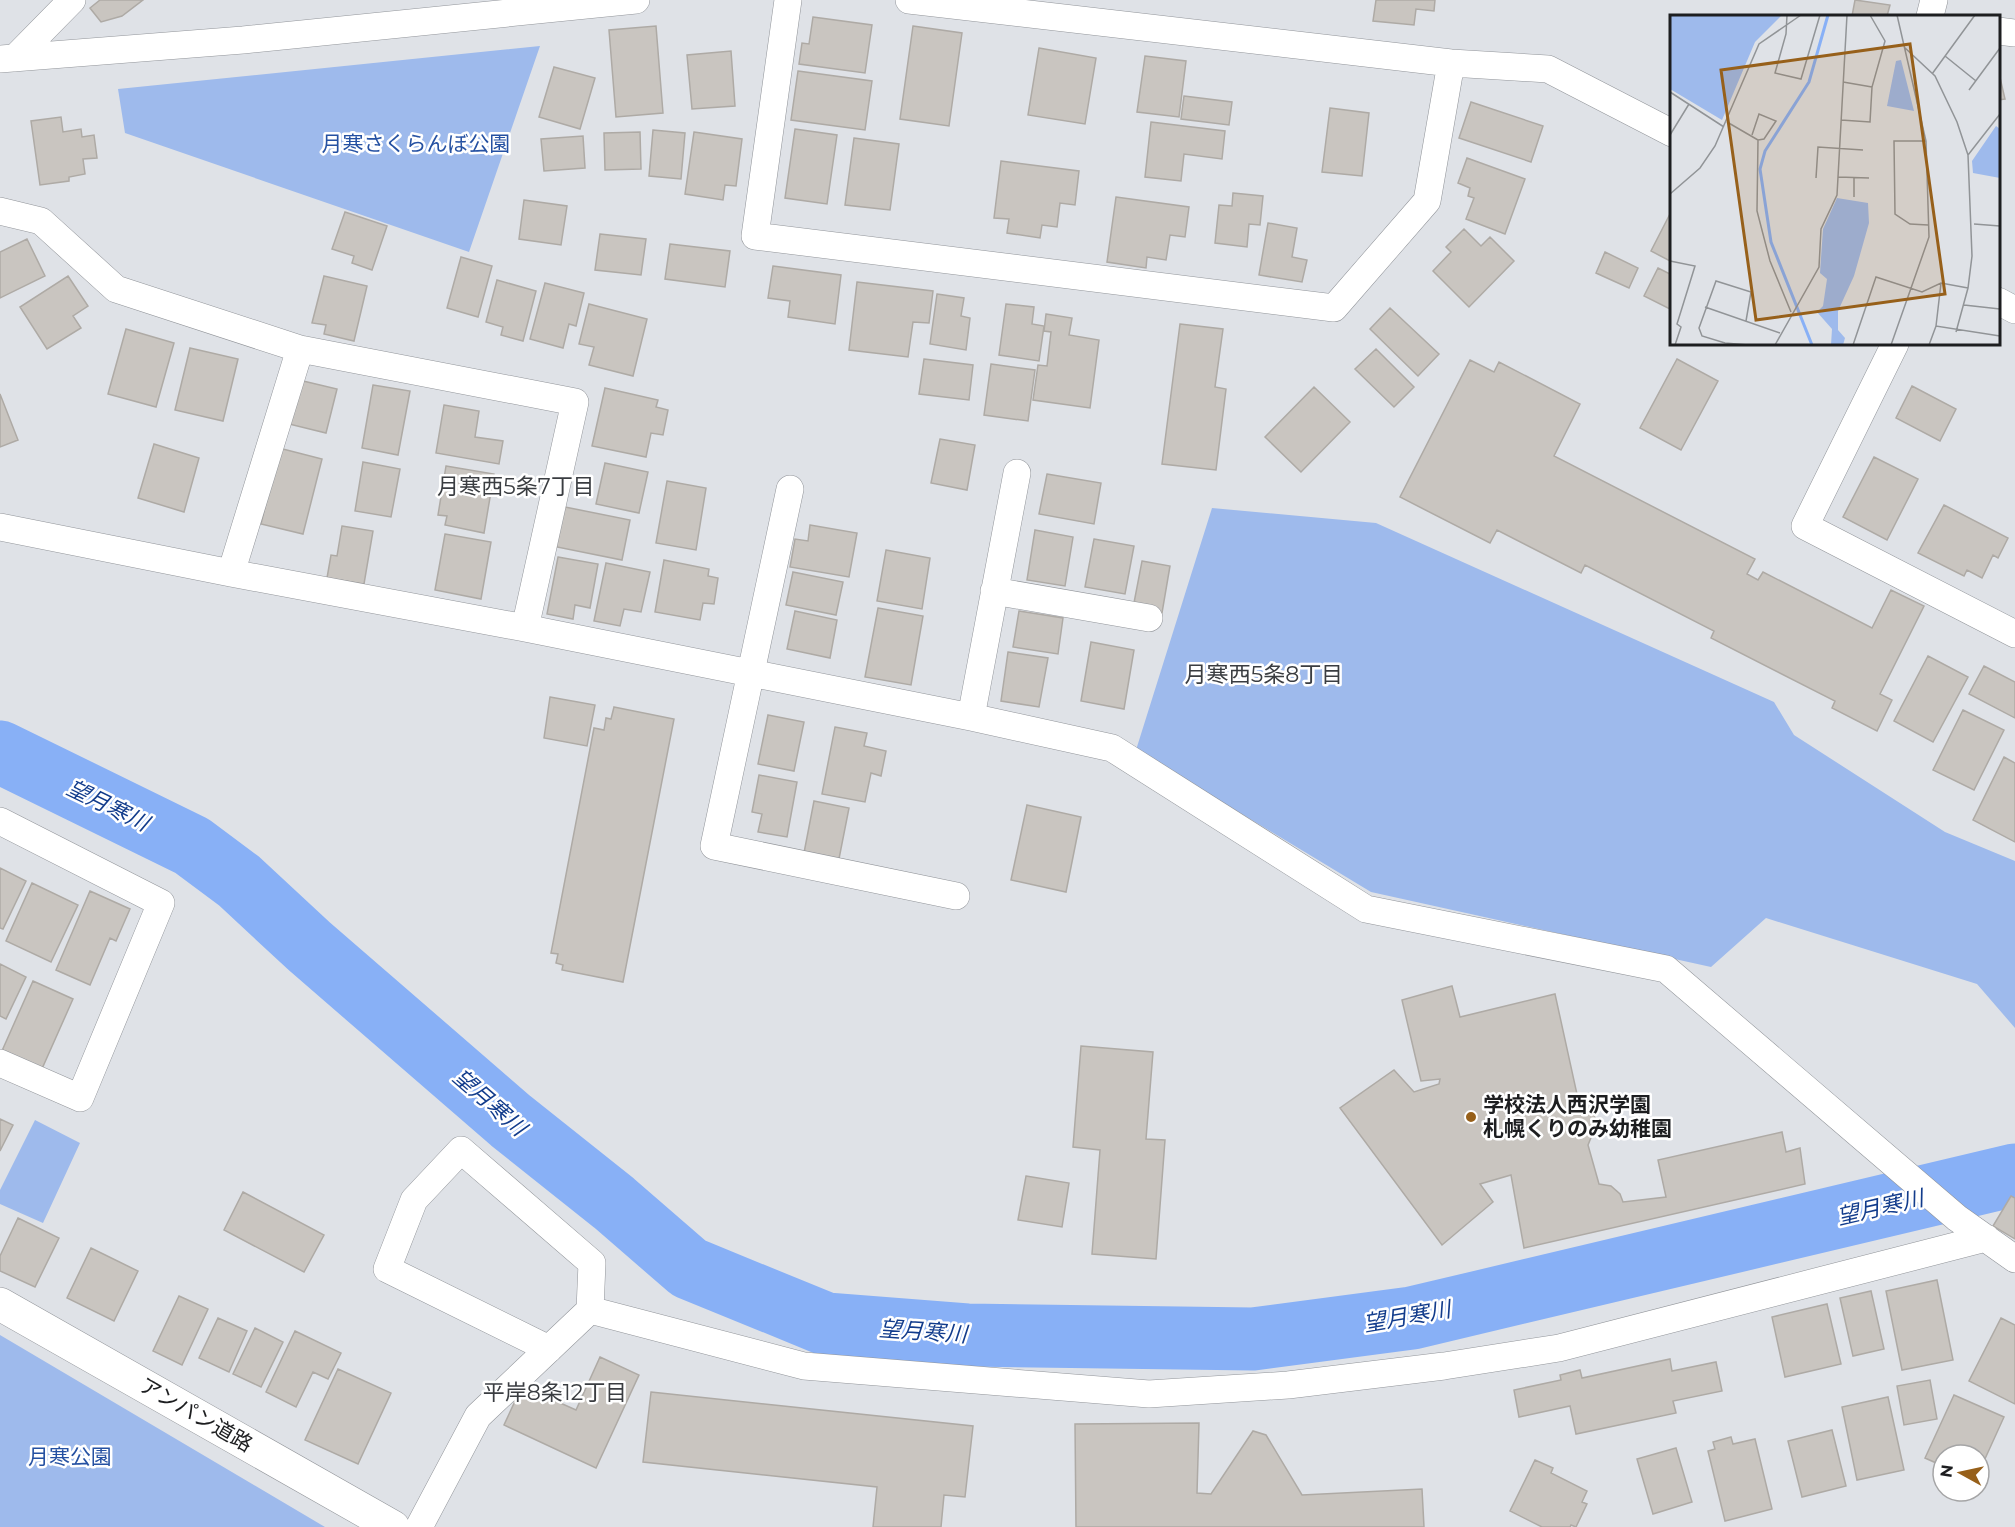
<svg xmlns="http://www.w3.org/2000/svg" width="2015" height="1527" viewBox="0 0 2015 1527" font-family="Montserrat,'Noto Sans JP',sans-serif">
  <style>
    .green { fill: #9ebaec }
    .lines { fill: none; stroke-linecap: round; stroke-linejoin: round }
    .river { stroke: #88b0f6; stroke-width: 63 }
    .building { fill: #c9c5c0; stroke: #aeaaa5; stroke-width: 1.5 }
    .minor-casing { stroke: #92959a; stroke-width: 28 }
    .tertiary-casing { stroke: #92959a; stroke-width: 34 }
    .minor { stroke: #fff; stroke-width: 27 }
    .tertiary { stroke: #fff; stroke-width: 33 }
    .poi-dot { fill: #97601a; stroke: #fff; stroke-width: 2 }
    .labels { text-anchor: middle; stroke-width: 5; stroke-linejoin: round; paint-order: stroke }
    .park-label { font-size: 21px; fill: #2551a2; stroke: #fff }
    .poi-label { font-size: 21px; font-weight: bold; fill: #1d1e20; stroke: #fff; text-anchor: start }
    .street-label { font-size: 21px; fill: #1d1e20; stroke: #fff }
    .neighbourhood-label { font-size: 22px; fill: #3a3d41; stroke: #fff }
    .water-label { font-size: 22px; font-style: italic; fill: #123c8c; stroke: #fff }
    .inset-river { fill: none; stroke: #88b0f6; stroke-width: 3 }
    .inset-road { fill: none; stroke: #919497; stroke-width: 1.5 }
    .view { fill: #97601a; fill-opacity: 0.15; stroke: #97601a; stroke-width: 3 }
    .inset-edge { fill: none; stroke: #1d1e20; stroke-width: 3 }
  </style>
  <rect width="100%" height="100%" fill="#dfe2e7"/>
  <path class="green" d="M540,46L469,252L125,133L118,89Z
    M1212,508L1376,523L1774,702L1794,735L1945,832L2015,861V1028L1977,984L1766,918L1711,967L1371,892L1136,750Z
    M35,1120L80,1143L43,1223L0,1204V1190Z
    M0,1335L325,1527H0Z"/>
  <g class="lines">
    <path class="river" d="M0,752L192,846L239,881L309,946L511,1121L614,1203L689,1268L826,1324L967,1335L1253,1339L1412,1318L2015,1175"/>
  </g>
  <path class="building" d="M100,0H143L122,16L101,22L90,8Z
    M1376,0H1435L1434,11L1416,9L1414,25L1373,21Z
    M1855,0L1890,5L1887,16H1852Z
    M813,17L872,25L865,73L799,64L802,43L809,44Z
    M656,26L663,113L616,117L609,30Z
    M913,26L962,33L949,126L900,119Z
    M1039,48L1096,58L1085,124L1028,115Z
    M731,51L735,106L692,109L687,55Z
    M1145,56L1186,61L1179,117L1137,112Z
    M554,67L595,78L580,129L539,117Z
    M1998,69L2005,99L1998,100Z
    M798,71L872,81L865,130L791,120Z
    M1184,96L1232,102L1229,125L1181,119Z
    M1471,102L1543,126L1531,162L1459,138Z
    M1330,108L1369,113L1362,176L1322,172Z
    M61,117L63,132L81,129L82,137L94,135L97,158L83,159L85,174L69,177V181L40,185L31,121Z
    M1151,122L1225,131L1222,159L1184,154L1181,181L1145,177Z
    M795,129L837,135L827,204L785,198Z
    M653,130L685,133L681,179L649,176Z
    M640,132L641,169L605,170L604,133Z
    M694,132L742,139L736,186L725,185L723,200L685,194Z
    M583,136L585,168L544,171L541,139Z
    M854,138L899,144L890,210L845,205Z
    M1467,158L1525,179L1505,234L1466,219L1474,198L1468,196L1470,188L1458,183Z
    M1001,161L1079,171L1075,205L1060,203L1057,227L1042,225L1040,238L1007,233L1009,219L994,218Z
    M1233,193L1263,196L1260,225L1249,224L1247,247L1215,243L1219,205L1232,206Z
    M1116,197L1189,207L1185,237L1170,235L1166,260L1147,257L1146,268L1107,262Z
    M524,200L567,206L561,245L519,239Z
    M1672,210V262L1651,251Z
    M345,212L387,226L372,270L352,263L354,256L332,249Z
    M1268,223L1297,228L1292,257L1307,260L1302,282L1259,275Z
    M1464,229L1481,246L1490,237L1514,261L1469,307L1433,271L1451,252L1446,247Z
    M600,234L646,239L641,275L595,270Z
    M27,239L45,276L0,298V252Z
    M670,244L730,251L725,287L665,279Z
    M1605,252L1638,268L1629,288L1596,273Z
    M461,257L492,266L478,317L447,308Z
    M773,266L841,275L835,324L788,317L790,301L768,298Z
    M1658,268L1672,275V310L1644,296Z
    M68,276L88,306L73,316L81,328L47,349L20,307Z
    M324,276L367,286L354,341L324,334L326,325L312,323Z
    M497,280L536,291L523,341L501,335L503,327L486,322Z
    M857,282L933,291L929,323L913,322L908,357L849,350Z
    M545,283L584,293L576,326L569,324L563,348L530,339Z
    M937,294L964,298L961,316L970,318L966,350L930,344Z
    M589,304L647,319L633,376L589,365L594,347L579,344Z
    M1006,304L1034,307L1032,324L1044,326L1039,361L999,355Z
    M1390,308L1439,354L1418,376L1370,329Z
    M1046,314L1072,318L1069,335L1099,340L1090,408L1033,400L1038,365L1047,366L1051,332L1044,331Z
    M1180,324L1223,329L1215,387L1226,389L1216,470L1162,464Z
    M126,329L174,343L156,407L108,394Z
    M190,348L238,359L223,421L175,410Z
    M1376,349L1414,387L1394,407L1355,369Z
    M924,359L973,365L969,400L919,394Z
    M1677,359L1718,381L1681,450L1640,428Z
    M1470,360L1494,372L1499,362L1580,404L1554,456L1755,559L1747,574L1758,580L1763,572L1872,628L1891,590L1924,606L1880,694L1892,700L1877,731L1832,708L1835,701L1711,638L1714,631L1585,565L1581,573L1497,530L1490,543L1400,497Z
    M991,364L1035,370L1028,421L984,415Z
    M299,380L337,389L326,433L289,424Z
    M373,385L410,391L398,455L362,448Z
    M1912,386L1956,409L1940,441L1896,418Z
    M1314,387L1350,422L1301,472L1265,437Z
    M605,388L658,400L656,407L668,410L663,435L651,433L646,457L592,446Z
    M0,394L18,440L0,447Z
    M444,405L479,411L475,437L503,441L499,464L436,453Z
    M940,439L975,445L967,490L931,483Z
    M154,444L199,458L184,512L138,498Z
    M279,448L322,459L303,534L261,524Z
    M1874,457L1918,479L1887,540L1843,517Z
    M363,462L400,469L391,517L355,511Z
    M605,463L648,472L639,513L596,504Z
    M446,466L494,474L484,533L445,525L447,516L438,515Z
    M1047,474L1101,483L1094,524L1039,514Z
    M667,481L706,488L696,550L656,543Z
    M1944,505L2008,538L1998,558L1993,555L1982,578L1967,570L1964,576L1918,553Z
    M560,506L630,520L622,560L552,546Z
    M810,525L857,533L849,577L790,567L795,539L808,541Z
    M342,526L373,531L364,584L327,578L331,555L337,556Z
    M1035,530L1073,537L1065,586L1027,580Z
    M445,534L491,542L481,599L435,590Z
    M1094,539L1134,546L1125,594L1085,587Z
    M886,550L930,558L922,609L877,601Z
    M558,557L598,564L590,608L575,605L573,619L547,614Z
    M664,560L709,569L708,576L718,578L714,604L703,603L700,620L655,612Z
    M1142,561L1170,566L1162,613L1133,608Z
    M606,563L650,572L641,612L624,609L620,626L594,621Z
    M793,572L843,582L836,615L786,605Z
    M878,608L923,616L911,685L865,677Z
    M795,611L837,620L830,658L787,649Z
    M1019,611L1063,618L1058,654L1013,647Z
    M1091,642L1134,650L1124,709L1081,701Z
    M1008,652L1048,658L1039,707L1001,701Z
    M1928,656L1968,677L1933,742L1894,721Z
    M1984,666L2015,682V718L1969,694Z
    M550,697L595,705L587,746L544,738Z
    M614,707L674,719L623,982L562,970L563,965L556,963L558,954L551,953L594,728L604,730L606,718L611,719Z
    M1963,710L2004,730L1974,790L1933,770Z
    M768,715L804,722L794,771L758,764Z
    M835,727L867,733L864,746L886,751L881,776L871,773L865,802L822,794Z
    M2004,757L2015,763V842L1973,820Z
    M759,775L797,782L787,837L758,832L762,814L752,812Z
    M814,801L849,808L838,864L803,858Z
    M1027,805L1081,817L1066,892L1011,880Z
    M0,868L26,881L3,929L0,928Z
    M32,883L78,905L51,962L6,941Z
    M90,891L130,909L116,941L110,938L90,985L56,970Z
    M0,964L26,977L6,1019L0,1016Z
    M33,981L73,999L41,1071L1,1053Z
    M1452,986L1460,1017L1555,994L1580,1108L1593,1112L1597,1123L1588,1145L1599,1184L1611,1186L1620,1194L1623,1202L1666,1197L1658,1160L1782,1132L1786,1152L1800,1148L1805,1184L1524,1248L1511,1175L1480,1184L1493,1202L1442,1245L1340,1108L1394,1070L1414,1092L1439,1084L1440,1079L1421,1081L1402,1000Z
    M1081,1046L1153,1052L1146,1139L1165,1140L1156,1259L1092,1254L1100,1150L1073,1147Z
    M0,1119L13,1125L0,1151Z
    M1026,1176L1069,1183L1062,1227L1018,1220Z
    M243,1192L324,1235L304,1272L224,1230Z
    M2011,1196L2015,1198V1239L1993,1226Z
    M18,1218L59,1238L35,1287L0,1271V1256Z
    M91,1248L138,1271L114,1321L67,1298Z
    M1937,1280L1953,1360L1902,1370L1886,1291Z
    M1871,1291L1884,1349L1853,1356L1840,1298Z
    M179,1296L208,1309L182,1365L153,1351Z
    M1827,1304L1841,1364L1785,1377L1772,1317Z
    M218,1318L247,1331L229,1372L199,1358Z
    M2001,1318L2015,1325V1404L1969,1381Z
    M255,1328L283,1342L261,1387L233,1374Z
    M295,1331L341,1353L328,1379L313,1372L296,1407L266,1392Z
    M600,1357L639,1375L596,1468L504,1425L522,1386L576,1410Z
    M1670,1359L1672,1371L1716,1362L1722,1391L1673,1401L1676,1413L1576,1434L1570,1406L1519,1417L1514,1390L1561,1380L1560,1375L1580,1370L1582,1378Z
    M338,1369L391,1393L358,1464L305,1440Z
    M1930,1380L1937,1419L1904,1425L1897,1386Z
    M651,1392L973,1426L965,1497L944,1495L941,1527H873L877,1487L643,1462Z
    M1954,1395L2004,1417L1979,1472V1455H1943V1466L1925,1458Z
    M1888,1397L1904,1470L1857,1480L1842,1407Z
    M1199,1423L1197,1493L1211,1494L1253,1431L1266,1435L1302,1495L1422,1489L1424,1527H1076L1075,1424Z
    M1832,1430L1846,1486L1802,1497L1788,1441Z
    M1731,1437L1733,1444L1755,1439L1772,1509L1725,1521L1708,1451L1715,1449L1713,1442Z
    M1676,1448L1692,1502L1653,1514L1637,1459Z
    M1535,1460L1553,1468L1551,1473L1587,1491L1582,1502L1587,1504L1576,1527L1571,1525L1570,1527H1542L1510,1511Z"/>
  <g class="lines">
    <defs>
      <path id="minor" d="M788,0L755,236L1334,308L1427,201L1451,63
        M909,0L1451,63L1548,69L1672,133
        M1930,16L1934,0
        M1998,31L2015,33
        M15,58L72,0
        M0,59L243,40L636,0
        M0,211L41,221L116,289L300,349L575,402L525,628
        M1998,301L2015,310
        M1895,344L1805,526L2015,634
        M790,489L714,846L956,896
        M0,527L231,573L525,628L971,717L1112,748L1366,909L1666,969L1957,1218L2015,1259
        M231,573L300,349
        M994,591L1149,618
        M971,717L1017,473
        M0,821L161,903L80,1098L0,1063
        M549,1349L387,1269L414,1200L461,1150L592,1263L590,1310
        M419,1527L478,1416L590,1310L804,1366L1149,1394L1288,1385L1444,1366L1559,1348L1986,1238"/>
      <path id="tertiary" d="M0,1304L393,1527"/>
    </defs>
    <use href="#minor" class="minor-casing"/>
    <use href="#tertiary" class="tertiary-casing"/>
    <use href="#minor" class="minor"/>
    <use href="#tertiary" class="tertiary"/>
  </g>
  <circle class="poi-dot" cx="1471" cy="1117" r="6"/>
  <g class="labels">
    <g class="park-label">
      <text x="416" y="151">月寒さくらんぼ公園</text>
      <text x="70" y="1464">月寒公園</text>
    </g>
    <g class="poi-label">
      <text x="1483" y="1112">学校法人西沢学園<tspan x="1483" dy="24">札幌くりのみ幼稚園</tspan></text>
    </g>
    <g class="street-label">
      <text transform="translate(196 1415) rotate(30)" y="7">アンパン道路</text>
    </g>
    <g class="neighbourhood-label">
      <text x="516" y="494">月寒西5条7丁目</text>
      <text x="1264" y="682">月寒西5条8丁目</text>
      <text x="555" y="1400">平岸8条12丁目</text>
    </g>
    <g class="water-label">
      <text transform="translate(108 805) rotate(26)" y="8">望月寒川</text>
      <text transform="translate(490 1102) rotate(41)" y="8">望月寒川</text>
      <text transform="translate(1880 1207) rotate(-13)" y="8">望月寒川</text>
      <text transform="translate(1407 1316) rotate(-10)" y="8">望月寒川</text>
      <text transform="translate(923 1331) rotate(4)" y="8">望月寒川</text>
    </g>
  </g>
  <g transform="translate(1670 15)">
    <rect width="330" height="330" fill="#dfe2e7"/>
    <path d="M0,0H112L85,27L52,105L0,74ZM231,45L244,96L217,91L226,46ZM326,111L330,114V163L303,158L302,146ZM167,183L198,188L199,208L184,261L168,296V315L175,323L173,330H161L162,314L147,297L153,291L157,264L150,258L153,214Z" fill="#9ebaec"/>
    <path class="inset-river" d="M142,330L101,227L90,154L95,136L139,67L158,0"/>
    <path class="inset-road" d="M117,0L116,19L105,58L131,64L150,0M234,32L265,61L287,107L298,140M275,41L306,66M262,59L305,0M173,67L202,72M299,75L330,33M0,77L54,112M171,105L200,107L202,72L215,26L200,0M57,107L88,125L87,196L100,246L121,297M0,120L19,89M82,120L89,99L106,106L94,124L88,125M256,126H224L225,199L240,209L258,210M168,162L199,163M146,163L148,132L193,135M0,179L30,153L45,131L89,29L131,0M184,182V162M304,209L330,211M0,246L25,251L7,309L11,312L5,330M294,290L330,294M35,292L110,318M76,306L81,277L46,266L29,313L32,321L55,328L78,330M266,311L271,268M286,317L298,273L302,241L298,140L330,99M105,330L149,252L151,214L167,180L177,0M183,330L206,262L252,277L271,268L298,273M221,330L259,222L256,126L227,0M259,330L266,311L330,321"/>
    <path class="view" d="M240,29L275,279L86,305L51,55Z"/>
    <rect width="330" height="330" class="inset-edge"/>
  </g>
  <g transform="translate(1961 1473) rotate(278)"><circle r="28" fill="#ffffff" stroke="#a5a5a6" stroke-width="1.5"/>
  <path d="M0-4.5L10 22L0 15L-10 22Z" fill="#97601a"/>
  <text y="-9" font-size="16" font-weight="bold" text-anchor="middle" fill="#1d1e20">N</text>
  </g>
</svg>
